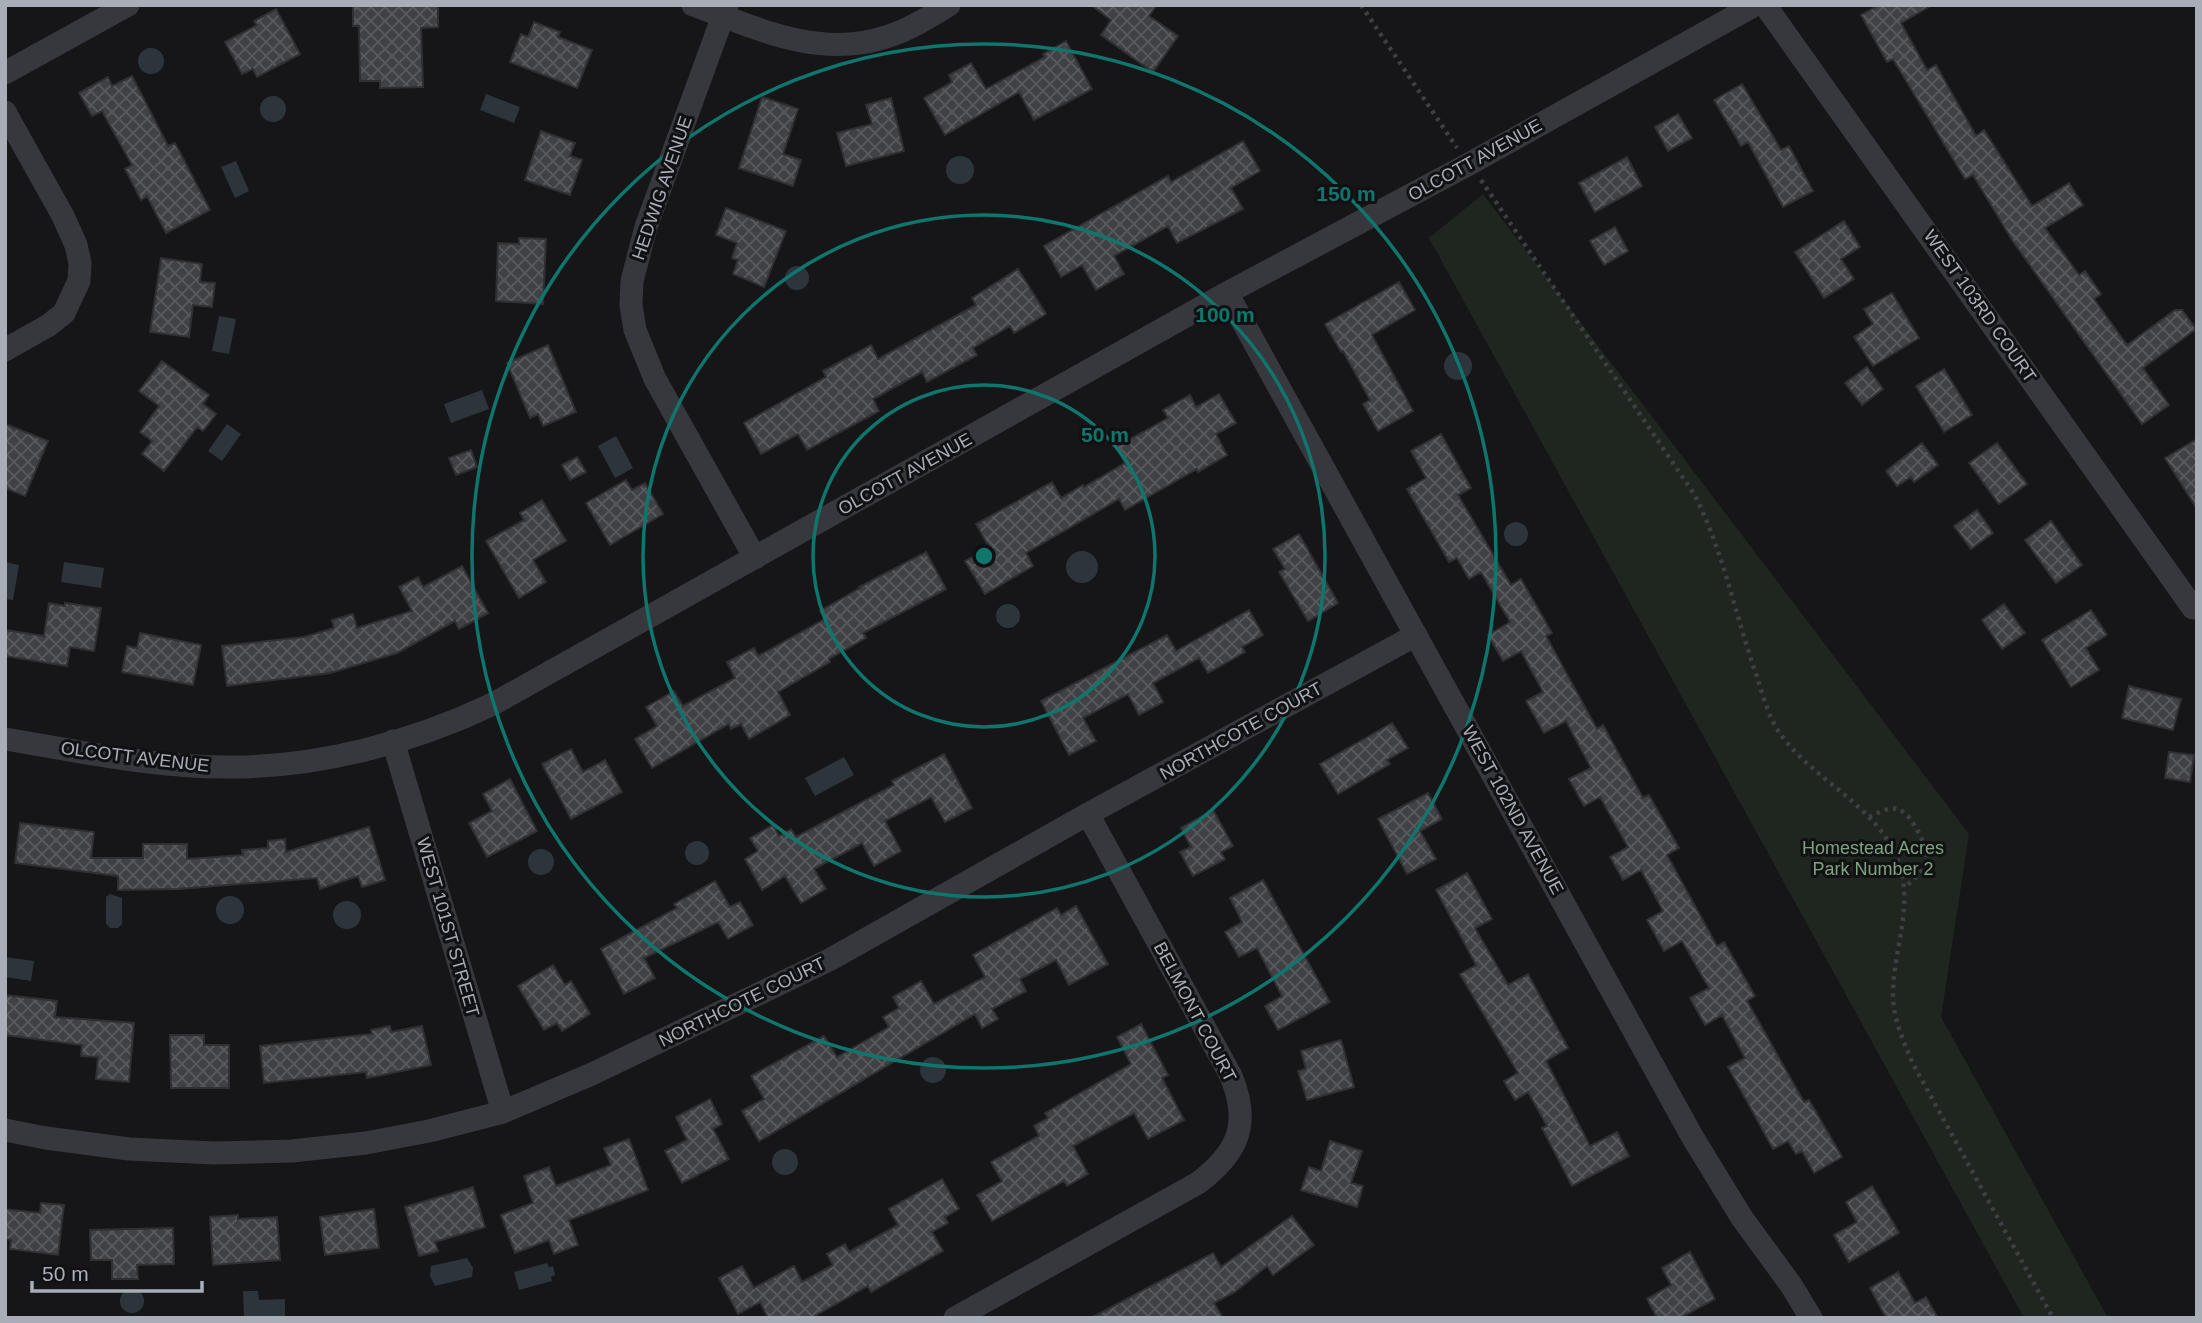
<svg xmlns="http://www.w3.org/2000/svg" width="2202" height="1323" viewBox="0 0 2202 1323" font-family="Arial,sans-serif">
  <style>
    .green { fill: #1e261f }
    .water { fill: #2c353c }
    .building { fill: url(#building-cross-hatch); stroke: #303034; stroke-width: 2 }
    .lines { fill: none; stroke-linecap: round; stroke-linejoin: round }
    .path { stroke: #3d3f44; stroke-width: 4.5; stroke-dasharray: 3.5 5; stroke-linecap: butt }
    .street { stroke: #37383d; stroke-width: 23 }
    .ring { fill: none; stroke: #0f766e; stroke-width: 3.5 }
    .labels { text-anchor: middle; stroke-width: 6; stroke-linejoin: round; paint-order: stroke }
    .street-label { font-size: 18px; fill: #a8adb8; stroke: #111113 }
    .park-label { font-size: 18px; fill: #7fa381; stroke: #111113 }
    .centre { fill: #0f766e; stroke: #111113; stroke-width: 3.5 }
    .ring-label { font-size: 21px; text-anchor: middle; font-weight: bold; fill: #0f766e; stroke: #111113; stroke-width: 6; stroke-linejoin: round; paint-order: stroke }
  </style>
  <defs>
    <pattern id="building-cross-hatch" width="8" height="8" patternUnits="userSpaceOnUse" patternTransform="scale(1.75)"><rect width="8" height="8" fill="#404145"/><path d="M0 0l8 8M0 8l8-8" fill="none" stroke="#595a5e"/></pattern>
  </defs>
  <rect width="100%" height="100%" fill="#161618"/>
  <path class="green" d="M1483,194L1969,834L1941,1017L2108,1318H2024L1429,238Z"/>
  <path class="water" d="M138 61a13 13 0 1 1 26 0a13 13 0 1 1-26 0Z
    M486,94L520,107L514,123L480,110Z
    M260 109a13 13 0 1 1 26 0a13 13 0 1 1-26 0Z
    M946 170a14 14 0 1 1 28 0a14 14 0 1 1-28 0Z
    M236,161L249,191L235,198L221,167Z
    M785 278a12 12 0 1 1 24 0a12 12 0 1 1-24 0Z
    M219,316L236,319L229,354L212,351Z
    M1444 366a14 14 0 1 1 28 0a14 14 0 1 1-28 0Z
    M482,390L489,409L451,423L444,404Z
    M227,424L241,434L222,461L208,451Z
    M616,436L633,468L615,478L598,446Z
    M1504 534a12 12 0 1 1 24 0a12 12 0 1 1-24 0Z
    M1066 567a16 16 0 1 1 32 0a16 16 0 1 1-32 0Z
    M5,562L19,565L13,600L5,599Z
    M64,562L104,568L101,588L61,582Z
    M996 616a12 12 0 1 1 24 0a12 12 0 1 1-24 0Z
    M844,757L854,775L815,796L805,778Z
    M685 853a12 12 0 1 1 24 0a12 12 0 1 1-24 0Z
    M528 862a13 13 0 1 1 26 0a13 13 0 1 1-26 0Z
    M110,894L122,898V924L118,928H110L106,924V897Z
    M216 910a14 14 0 1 1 28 0a14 14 0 1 1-28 0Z
    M333 915a14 14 0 1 1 28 0a14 14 0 1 1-28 0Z
    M5,957L34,961L31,981L5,977Z
    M920 1070a13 13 0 1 1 26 0a13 13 0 1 1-26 0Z
    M772 1162a13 13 0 1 1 26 0a13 13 0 1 1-26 0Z
    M467,1258L473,1268L472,1277L435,1286L430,1276L431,1266Z
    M547,1263L549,1267L553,1266L555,1275L551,1277L552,1281L519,1290L514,1272Z
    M120 1301a12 12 0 1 1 24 0a12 12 0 1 1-24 0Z
    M243,1291H258L259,1300L285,1299V1318H244Z"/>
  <path class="building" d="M353,5H438V27L421,28L423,87L380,88V81H360L359,26H353Z
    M1091,5H1157L1149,16L1178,36L1153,72L1101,35L1111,20Z
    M1879,5H1932L1901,23L1927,70L1936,65L1976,136L1984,130L2032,206L2069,183L2083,205L2045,228L2079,275L2085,271L2101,294L2094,299L2127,345L2175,310H2182L2196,329L2143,368L2169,405L2142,424L2012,240L1973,175L1965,179L1893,59L1887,62L1861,15Z
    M276,9L300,54L257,77L253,69L242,74L225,42L257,25L254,21Z
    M534,22L560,32L558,37L592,50L577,88L510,62L521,34L528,37Z
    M1066,41L1092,89L1034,120L1019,92L945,135L924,98L952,82L949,75L971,63L986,89L1045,57L1043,54Z
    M132,76L168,146L175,143L210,210L166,233L147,196L141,200L125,169L132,165L102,111L92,116L79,93L108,77L112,86Z
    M1742,84L1781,150L1789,146L1813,191L1783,207L1748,142L1741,146L1714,100Z
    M762,97L798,109L783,154L801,160L793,186L739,168Z
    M891,98L904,151L846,166L837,133L872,124L866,105Z
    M1678,114L1692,138L1668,151L1655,127Z
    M541,131L575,143L570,156L582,160L570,195L525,180Z
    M1243,141L1260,171L1231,188L1243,209L1177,243L1168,226L1114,256L1124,274L1096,290L1082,265L1061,277L1044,246L1168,176L1171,182Z
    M1627,157L1642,186L1595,212L1579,183Z
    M726,208L786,231L764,287L733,274L738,260L732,258L737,243L716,235Z
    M1844,221L1860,247L1841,259L1854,279L1824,298L1795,252Z
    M1615,227L1628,251L1604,265L1590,241Z
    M519,238L546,239L543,304L496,301L498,243L519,244Z
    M161,258L202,264L200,282L215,283L212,307L193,305L189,337L150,332Z
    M1018,269L1046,314L1014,333L1010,326L973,348L977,355L927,382L922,372L873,399L879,411L807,450L798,434L761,454L744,423L826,377L823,371L871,345L878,359L976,305L972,298Z
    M1399,282L1415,310L1372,335L1413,411L1378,431L1363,404L1370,400L1343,351L1341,352L1325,324Z
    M1892,293L1919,338L1873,366L1854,337L1873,324L1864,309Z
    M548,345L576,412L543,426L538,414L530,418L507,363Z
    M162,361L209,395L203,404L216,414L203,431L197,427L164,471L142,454L152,441L140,432L159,406L139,391Z
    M1867,367L1883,389L1862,405L1845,383Z
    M1944,369L1972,415L1944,432L1916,386Z
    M1219,394L1236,423L1216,434L1227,455L1198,472L1197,469L1125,510L1119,499L1026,553L1033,566L985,594L965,561L989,547L976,524L1052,482L1061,498L1083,485L1084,487L1125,463L1116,447L1168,418L1163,410L1190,395L1196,407Z
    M5,424L48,441L25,496L5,488Z
    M1441,434L1471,488L1458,495L1511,585L1521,579L1552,633L1546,636L1597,729L1603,725L1643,798L1649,795L1679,848L1667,855L1717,946L1724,942L1755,996L1747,1001L1804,1102L1809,1100L1842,1157L1814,1173L1802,1151L1796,1154L1788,1141L1773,1149L1728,1067L1745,1058L1722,1015L1705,1025L1690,998L1709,988L1682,941L1664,951L1647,920L1663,911L1641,870L1623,880L1610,857L1628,847L1600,797L1584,806L1569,779L1591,768L1566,721L1544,733L1526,701L1543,692L1521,651L1503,661L1488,635L1510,622L1481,572L1469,579L1457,558L1449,562L1407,489L1426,478L1411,451Z
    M2197,439V509L2165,458Z
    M1922,443L1938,465L1914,482L1911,477L1897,486L1886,471Z
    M1997,443L2027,484L1999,504L1969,463Z
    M471,450L477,467L456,475L449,458Z
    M577,457L586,472L570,480L562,465Z
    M626,480L632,490L645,483L663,514L610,545L586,503Z
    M542,500L566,541L533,560L546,582L519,598L486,541L524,520L520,513Z
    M1977,510L1993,533L1971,549L1954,526Z
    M2051,521L2082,565L2056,583L2025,540Z
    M1299,534L1338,603L1308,621L1279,572L1285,569L1273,549Z
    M926,552L946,589L863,633L866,638L829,659L830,662L778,692L790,715L749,739L741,724L731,729L729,724L652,768L635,739L657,726L646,707L674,691L683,706L735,678L727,662L754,648L758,656L825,619L820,611L860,588L859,587Z
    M462,566L488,613L459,629L455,621L397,653L330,673L227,686L222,646L304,637L334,628L332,620L353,614L357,628L412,611L399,587L418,577L423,587Z
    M49,603L65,606V603L101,608L94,651L70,647L67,666L5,656V630L44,636Z
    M2004,604L2025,633L2002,649L1982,620Z
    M1249,610L1263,635L1242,647L1245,652L1208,673L1199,658L1153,683L1163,702L1139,715L1128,694L1083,718L1096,741L1069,755L1041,701L1167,635L1176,651Z
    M2091,610L2107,635L2086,648L2099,670L2071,687L2042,640Z
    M140,633L201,645L193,685L122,672L127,646L137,648Z
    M2129,686L2181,699L2173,730L2122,718Z
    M1392,723L1408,748L1387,760L1390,764L1338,794L1320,764Z
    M571,749L583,772L605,760L622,792L571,819L542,764Z
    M2169,752L2194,755L2190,782L2165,778Z
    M944,754L972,808L945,822L931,797L885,821L901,851L874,866L862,843L814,869L826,889L801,903L785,876L762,890L745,859L758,851L750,838L773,825L779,836L791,829L796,837L894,785L892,781Z
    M510,779L537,831L487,857L469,823L492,811L483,794Z
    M1428,793L1442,819L1420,831L1436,859L1407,874L1378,819Z
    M1213,810L1233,846L1221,852L1225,859L1193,876L1180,852L1191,847L1181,828Z
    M20,823L94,832L91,858H143V844H187V859L243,855L242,850L268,848V841L285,839L286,852L369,827L385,880L362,887L358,876L320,889L317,878L179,889L118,890V876L15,863Z
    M1467,873L1492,919L1475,928L1508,985L1528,974L1568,1048L1546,1061L1590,1146L1617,1132L1629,1156L1572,1186L1542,1128L1547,1126L1528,1092L1515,1100L1504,1081L1518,1073L1460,974L1476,965L1436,890Z
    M1263,880L1330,1002L1278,1030L1265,1006L1282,996L1257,948L1239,957L1225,932L1242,922L1230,898Z
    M715,881L730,907L740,902L753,925L728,939L718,922L644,958L655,978L624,994L601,949L677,908L674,904Z
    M1076,906L1108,964L1069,985L1056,960L1020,979L1026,991L992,1009L998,1019L982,1028L975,1014L759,1141L742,1111L764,1099L751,1076L824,1036L837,1057L889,1027L883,1017L899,1008L893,997L921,981L934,1004L985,977L973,955L1057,908L1061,915Z
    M553,965L565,985L571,981L590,1014L562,1031L557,1023L544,1030L518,986Z
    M5,995L57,1001L55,1017L134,1023L129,1082L96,1079L98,1057L81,1056L82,1045L5,1035Z
    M1141,1024L1168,1075L1162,1078L1184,1120L1148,1139L1134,1113L1073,1146L1088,1174L1067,1186L1064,1181L992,1221L977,1195L1002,1181L991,1162L1039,1136L1034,1126L1048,1118L1045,1113L1131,1064L1117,1037Z
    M390,1026L391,1032L422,1026L431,1065L367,1078L366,1072L264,1083L260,1046L372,1034L371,1030Z
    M170,1035H204V1045H229V1088H171Z
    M1341,1040L1354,1087L1307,1100L1298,1071L1306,1069L1301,1051Z
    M710,1099L722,1124L713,1129L729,1159L682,1183L665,1151L687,1140L676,1117Z
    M629,1139L648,1190L569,1220L578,1245L554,1254L549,1240L515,1253L501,1215L533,1203L524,1176L549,1167L556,1186L611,1165L604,1148Z
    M1330,1141L1362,1151L1351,1183L1363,1186L1357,1207L1301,1190L1309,1167L1321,1171Z
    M942,1179L959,1209L945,1217L948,1223L932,1232L943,1251L871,1292L868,1286L811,1318H768L760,1302L738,1314L719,1278L742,1266L754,1288L794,1266L802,1282L833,1265L827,1254L845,1244L849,1252L898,1225L889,1209Z
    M1872,1186L1899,1233L1849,1262L1834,1235L1857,1222L1846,1202Z
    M473,1187L485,1227L435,1242L438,1251L419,1256L405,1207Z
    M41,1203L64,1205L58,1255L10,1249L11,1240L5,1239V1209L40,1213Z
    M374,1209L379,1248L325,1255L320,1217Z
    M238,1215V1219L277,1217L280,1260L213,1265L210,1217Z
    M1292,1216L1314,1245L1273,1275L1267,1266L1235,1292L1214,1303L1223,1318H1091L1213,1253L1221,1267Z
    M173,1228L174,1264L137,1265L138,1279H112V1260H91L90,1230Z
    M1690,1252L1715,1299L1680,1318H1657L1647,1299L1671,1285L1662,1268Z
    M1898,1272L1915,1303L1926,1297L1938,1318H1886L1870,1288Z"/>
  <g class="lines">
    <path class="path" d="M1361,5L1457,148
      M1481,180L1694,494C1723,550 1735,614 1756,674C1762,692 1767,713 1777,729C1809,779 1877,804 1898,861C1915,906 1892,952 1893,998C1894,1021 1904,1042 1913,1064L2053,1318
      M1869,817C1879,813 1890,805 1900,810C1912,815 1930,850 1926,862C1922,873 1913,880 1905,887"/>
    <path class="street" d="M693,5C757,28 818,59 886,37C909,30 929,17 949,5
      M727,5L646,227L632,281L631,305L635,330L655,379L755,558
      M1765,5L2193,608
      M5,73L128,5
      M5,112L63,216L76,245L80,263L79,281L64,313L49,325L5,350
      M1227,293L1693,1138L1742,1218L1791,1285L1811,1318
      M5,739C78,751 152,767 226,767C317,768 411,743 493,704L1227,293L1469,164L1755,5
      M393,741L503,1112
      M5,1130L46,1138L129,1149L214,1153L292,1151L366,1143L429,1131L503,1112L592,1074L831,959L1088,814L1416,635
      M955,1318L1198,1183C1238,1153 1251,1124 1231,1076L1088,814"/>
  </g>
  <g class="ring">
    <circle cx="984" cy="556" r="171"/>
    <circle cx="984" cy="556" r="341"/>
    <circle cx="984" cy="556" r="512"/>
  </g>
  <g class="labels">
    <g class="street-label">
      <text transform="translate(1475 160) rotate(-29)" y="6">OLCOTT AVENUE</text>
      <text transform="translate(662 188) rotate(-71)" y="6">HEDWIG AVENUE</text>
      <text transform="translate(1980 306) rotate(55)" y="6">WEST 103RD COURT</text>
      <text transform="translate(905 474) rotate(-29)" y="6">OLCOTT AVENUE</text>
      <text transform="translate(1241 731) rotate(-29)" y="6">NORTHCOTE COURT</text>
      <text transform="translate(135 757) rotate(7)" y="6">OLCOTT AVENUE</text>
      <text transform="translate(1513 810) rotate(61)" y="6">WEST 102ND AVENUE</text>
      <text transform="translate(448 927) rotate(74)" y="6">WEST 101ST STREET</text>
      <text transform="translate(742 1002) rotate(-26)" y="6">NORTHCOTE COURT</text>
      <text transform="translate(1195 1012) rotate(62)" y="6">BELMONT COURT</text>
    </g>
    <g class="park-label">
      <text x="1873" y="854">Homestead Acres<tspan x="1873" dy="21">Park Number 2</tspan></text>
    </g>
  </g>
  <circle cx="984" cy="556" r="10" class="centre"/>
  <g class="ring-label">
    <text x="1346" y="201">150 m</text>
    <text x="1225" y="322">100 m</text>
    <text x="1105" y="442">50 m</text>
  </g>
  <rect width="2202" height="1323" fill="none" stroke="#a8adb8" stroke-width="14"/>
  <path d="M32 1281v10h170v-10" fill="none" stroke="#a8adb8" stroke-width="3.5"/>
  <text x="42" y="1281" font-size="21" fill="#a8adb8" stroke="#111113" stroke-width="5" paint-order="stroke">50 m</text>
</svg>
